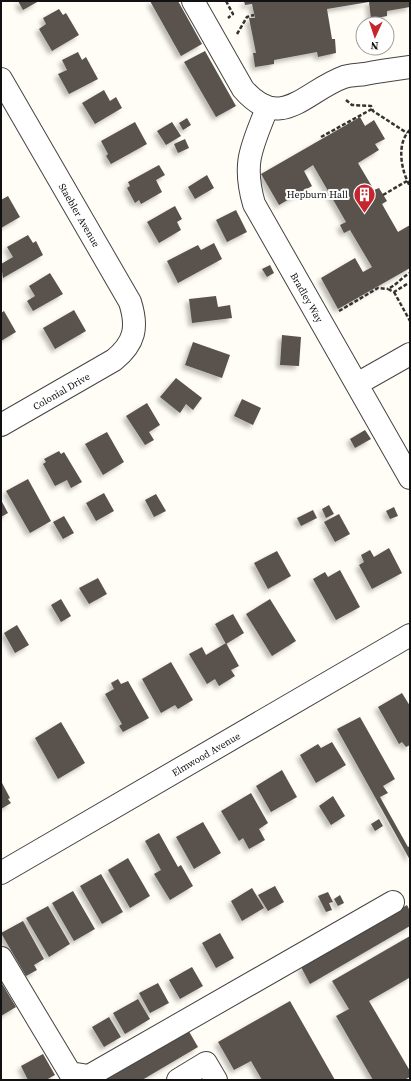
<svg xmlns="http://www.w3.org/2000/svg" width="411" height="1081" viewBox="0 0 411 1081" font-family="'Source Serif 4',serif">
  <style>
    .building { fill: #5a524d; filter: url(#shadow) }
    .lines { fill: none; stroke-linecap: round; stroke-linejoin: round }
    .minor-casing { stroke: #444; stroke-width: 24 }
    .path { stroke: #333; stroke-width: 2.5; stroke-dasharray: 4 2; stroke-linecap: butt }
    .minor { stroke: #fff; stroke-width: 22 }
    .labels { text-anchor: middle; stroke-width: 4; stroke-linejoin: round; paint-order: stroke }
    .poi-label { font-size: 10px; fill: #111; stroke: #fff; text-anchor: end }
    .street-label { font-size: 10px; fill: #111; stroke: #fff }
  </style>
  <defs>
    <filter id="shadow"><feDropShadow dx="-3.5" dy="3.5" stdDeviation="2" flood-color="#0004"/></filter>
  </defs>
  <rect width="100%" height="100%" fill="#fffdf5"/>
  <path class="building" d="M18,1H39L23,10Z
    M150,1H178L202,44L181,56Z
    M244,1H410V7L387,11V16L371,19L369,2L327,9L332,39H335L336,53L318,57L317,52L274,60V64L255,67L253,53H256L249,18H255L252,4L245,5Z
    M59,9L63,15L66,13L79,35L52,51L39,29L46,24L43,18Z
    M205,51L236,106L216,117L184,62Z
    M78,52L82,60L86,57L98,79L69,94L58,74L67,70L62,60Z
    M104,90L110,101L116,97L122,108L95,124L82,103Z
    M360,117L365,126L374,120L385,139L375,144L379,150L358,163L374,190L379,188L387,201L382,204L398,232L410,225V268L338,309L321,278L355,258L363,272L372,267L350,230L344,233L340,225L346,222L313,165L304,171L312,186L279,205L261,174Z
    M187,118L191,125L183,130L179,123Z
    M135,122L147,144L111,164L106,156L108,154L101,141Z
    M172,122L181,136L166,145L157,131Z
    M185,139L189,148L178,153L174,144Z
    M159,165L165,175L156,180L162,192L141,204L139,200L135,203L127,188L130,186L128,182Z
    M207,175L214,188L195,199L188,187Z
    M8,196L20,217L1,228V200Z
    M175,206L182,219L177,222L181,230L159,243L147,222Z
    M236,210L247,232L227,242L216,220Z
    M28,235L33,243L36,241L43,255L3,278L1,264L13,257L7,247Z
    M214,243L222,259L178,283L167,261L198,245L201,250Z
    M270,265L274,273L267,277L262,269Z
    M50,273L63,294L33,311L27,301L35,296L29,286Z
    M216,296L218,307L230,305L232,318L192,323L189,299Z
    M74,310L86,331L55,349L43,328Z
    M4,311L16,332L1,341V313Z
    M282,335L301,337L299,366L280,365Z
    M193,342L230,355L222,378L185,365Z
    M176,378L202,398L193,410L186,404L180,413L160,397Z
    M242,399L261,408L253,425L234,416Z
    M147,403L160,425L149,432L154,440L145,445L126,416Z
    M365,430L371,439L355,448L350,439Z
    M107,432L124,462L103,475L85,444Z
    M59,451L61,454L64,452L82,482L71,488L67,480L55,486L43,464L46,462L44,459Z
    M28,479L51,521L30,533L6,491Z
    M104,493L114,511L96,521L86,503Z
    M156,494L166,511L154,517L145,500Z
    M1,500L8,513L1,517Z
    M329,505L334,514L326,518L322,509Z
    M394,507L398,516L390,519L386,511Z
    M313,510L317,518L301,526L297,518Z
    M339,514L350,534L335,542L324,522Z
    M64,516L74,533L63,539L53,522Z
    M389,548L402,573L372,589L359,565L364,562L361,555L370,550L374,557Z
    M277,551L291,576L268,589L254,563Z
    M340,570L360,607L336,620L313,579L325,572L328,577Z
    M98,578L107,594L89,604L79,588Z
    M61,599L71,616L61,622L51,605Z
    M270,599L296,641L272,656L246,614Z
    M233,614L244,633L226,644L215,624Z
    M17,625L29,645L15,653L4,633Z
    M226,643L239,666L231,670L235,676L219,686L215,679L207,684L189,654L202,647L206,655Z
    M171,662L193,700L178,709L175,705L161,713L142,679Z
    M118,679L121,684L128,681L149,718L123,732L119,726L122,724L105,694L114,689L111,683Z
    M402,693L410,706V745L406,747L402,742L399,744L378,707Z
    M360,717L395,779L383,786L388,793L380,797L408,847L410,846V860L337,729Z
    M61,722L85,763L58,779L35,738Z
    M332,742L346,765L316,783L300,755L318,744L321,748Z
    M282,770L297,797L271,812L256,786Z
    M1,781L10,798L8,799L11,803L1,809Z
    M251,793L268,823L259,829L265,840L249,849L243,838L239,841L221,811Z
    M333,796L345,816L331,825L319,806Z
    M379,819L383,826L375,831L371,824Z
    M203,822L221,853L194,869L176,837Z
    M159,833L178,867L181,865L193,886L170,900L154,874L161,870L145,841Z
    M128,858L150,896L130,908L108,870Z
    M101,874L123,912L102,924L80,886Z
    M275,886L284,902L268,911L258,895Z
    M252,888L264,908L242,921L231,901Z
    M73,891L95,929L74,941L52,903Z
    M328,892L333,902L329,903L332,910L326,912L318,896Z
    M340,895L344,903L338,906L334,899Z
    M407,905L410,911V926L310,984L301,967Z
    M48,906L70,944L49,957L26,918Z
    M23,921L44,959L34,965L37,970L26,976L1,933Z
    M220,933L234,958L216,968L202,943Z
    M410,936V980L409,978L369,1001L410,1071V1077L404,1080H373L336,1016L349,1009L332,981Z
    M192,967L203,986L180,999L169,980Z
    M1,982L16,1007L1,1016Z
    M158,983L169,1003L150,1013L139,993Z
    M138,999L150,1019L125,1034L113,1013Z
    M290,1001L335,1080H262L251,1061L234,1070L218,1042Z
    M109,1017L121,1037L104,1047L92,1027Z
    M187,1028L198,1047L142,1080H98Z
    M43,1054L55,1075L46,1080H28L21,1066Z"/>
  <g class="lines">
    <defs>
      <g id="minor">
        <path d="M193,1L243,89C281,133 305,91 344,77C350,75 358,75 365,74C380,71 395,69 410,67"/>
        <path id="s1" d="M1,79L130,302C138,327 135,343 114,360L1,425"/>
        <path id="s2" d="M267,108C252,147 242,162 254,204L410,478"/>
        <path d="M357,384L410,354"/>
        <path id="s3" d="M1,873L410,635"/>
        <path d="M1,958L70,1073L89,1076L393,902"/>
        <path d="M178,1080L206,1063L216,1080"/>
      </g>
    </defs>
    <use href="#minor" class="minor-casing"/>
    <path class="path" d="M226,1L233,14L228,18
      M237,34L247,17L254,15
      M346,100L352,105L371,106L373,111L407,133
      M410,130C396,143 401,171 410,186
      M321,137L372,109
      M383,195L407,181
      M407,284L394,292L388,289C399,283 401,278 410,273
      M394,292L410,321
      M339,311L378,288L388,289"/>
    <use href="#minor" class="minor"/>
  </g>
  <defs>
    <symbol id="building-pin" viewBox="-11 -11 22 30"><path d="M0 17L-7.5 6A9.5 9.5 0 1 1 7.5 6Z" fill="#c4262e" stroke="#fff"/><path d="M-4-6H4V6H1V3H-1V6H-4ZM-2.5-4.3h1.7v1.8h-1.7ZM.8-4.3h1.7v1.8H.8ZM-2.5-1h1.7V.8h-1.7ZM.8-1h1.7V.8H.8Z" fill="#fff"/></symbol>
  </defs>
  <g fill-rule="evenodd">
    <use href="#building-pin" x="352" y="182" width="25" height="34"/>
  </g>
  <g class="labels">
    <g class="poi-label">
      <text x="348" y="198">Hepburn Hall</text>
    </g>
    <g class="street-label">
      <text dy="4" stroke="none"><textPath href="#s1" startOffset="157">Staebler Avenue</textPath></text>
      <text dy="4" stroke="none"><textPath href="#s2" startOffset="207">Bradley Way</textPath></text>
      <text transform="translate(61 391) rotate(-30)" y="4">Colonial Drive</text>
      <text dy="4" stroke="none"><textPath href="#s3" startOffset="237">Elmwood Avenue</textPath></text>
    </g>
  </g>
  <rect width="411" height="1081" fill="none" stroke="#111111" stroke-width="4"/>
  <g transform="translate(375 36) rotate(183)"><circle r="19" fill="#ffffff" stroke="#a0a0a0"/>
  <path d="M0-3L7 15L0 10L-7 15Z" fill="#c4262e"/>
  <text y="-6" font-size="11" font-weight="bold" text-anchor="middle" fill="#111111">N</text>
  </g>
</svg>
